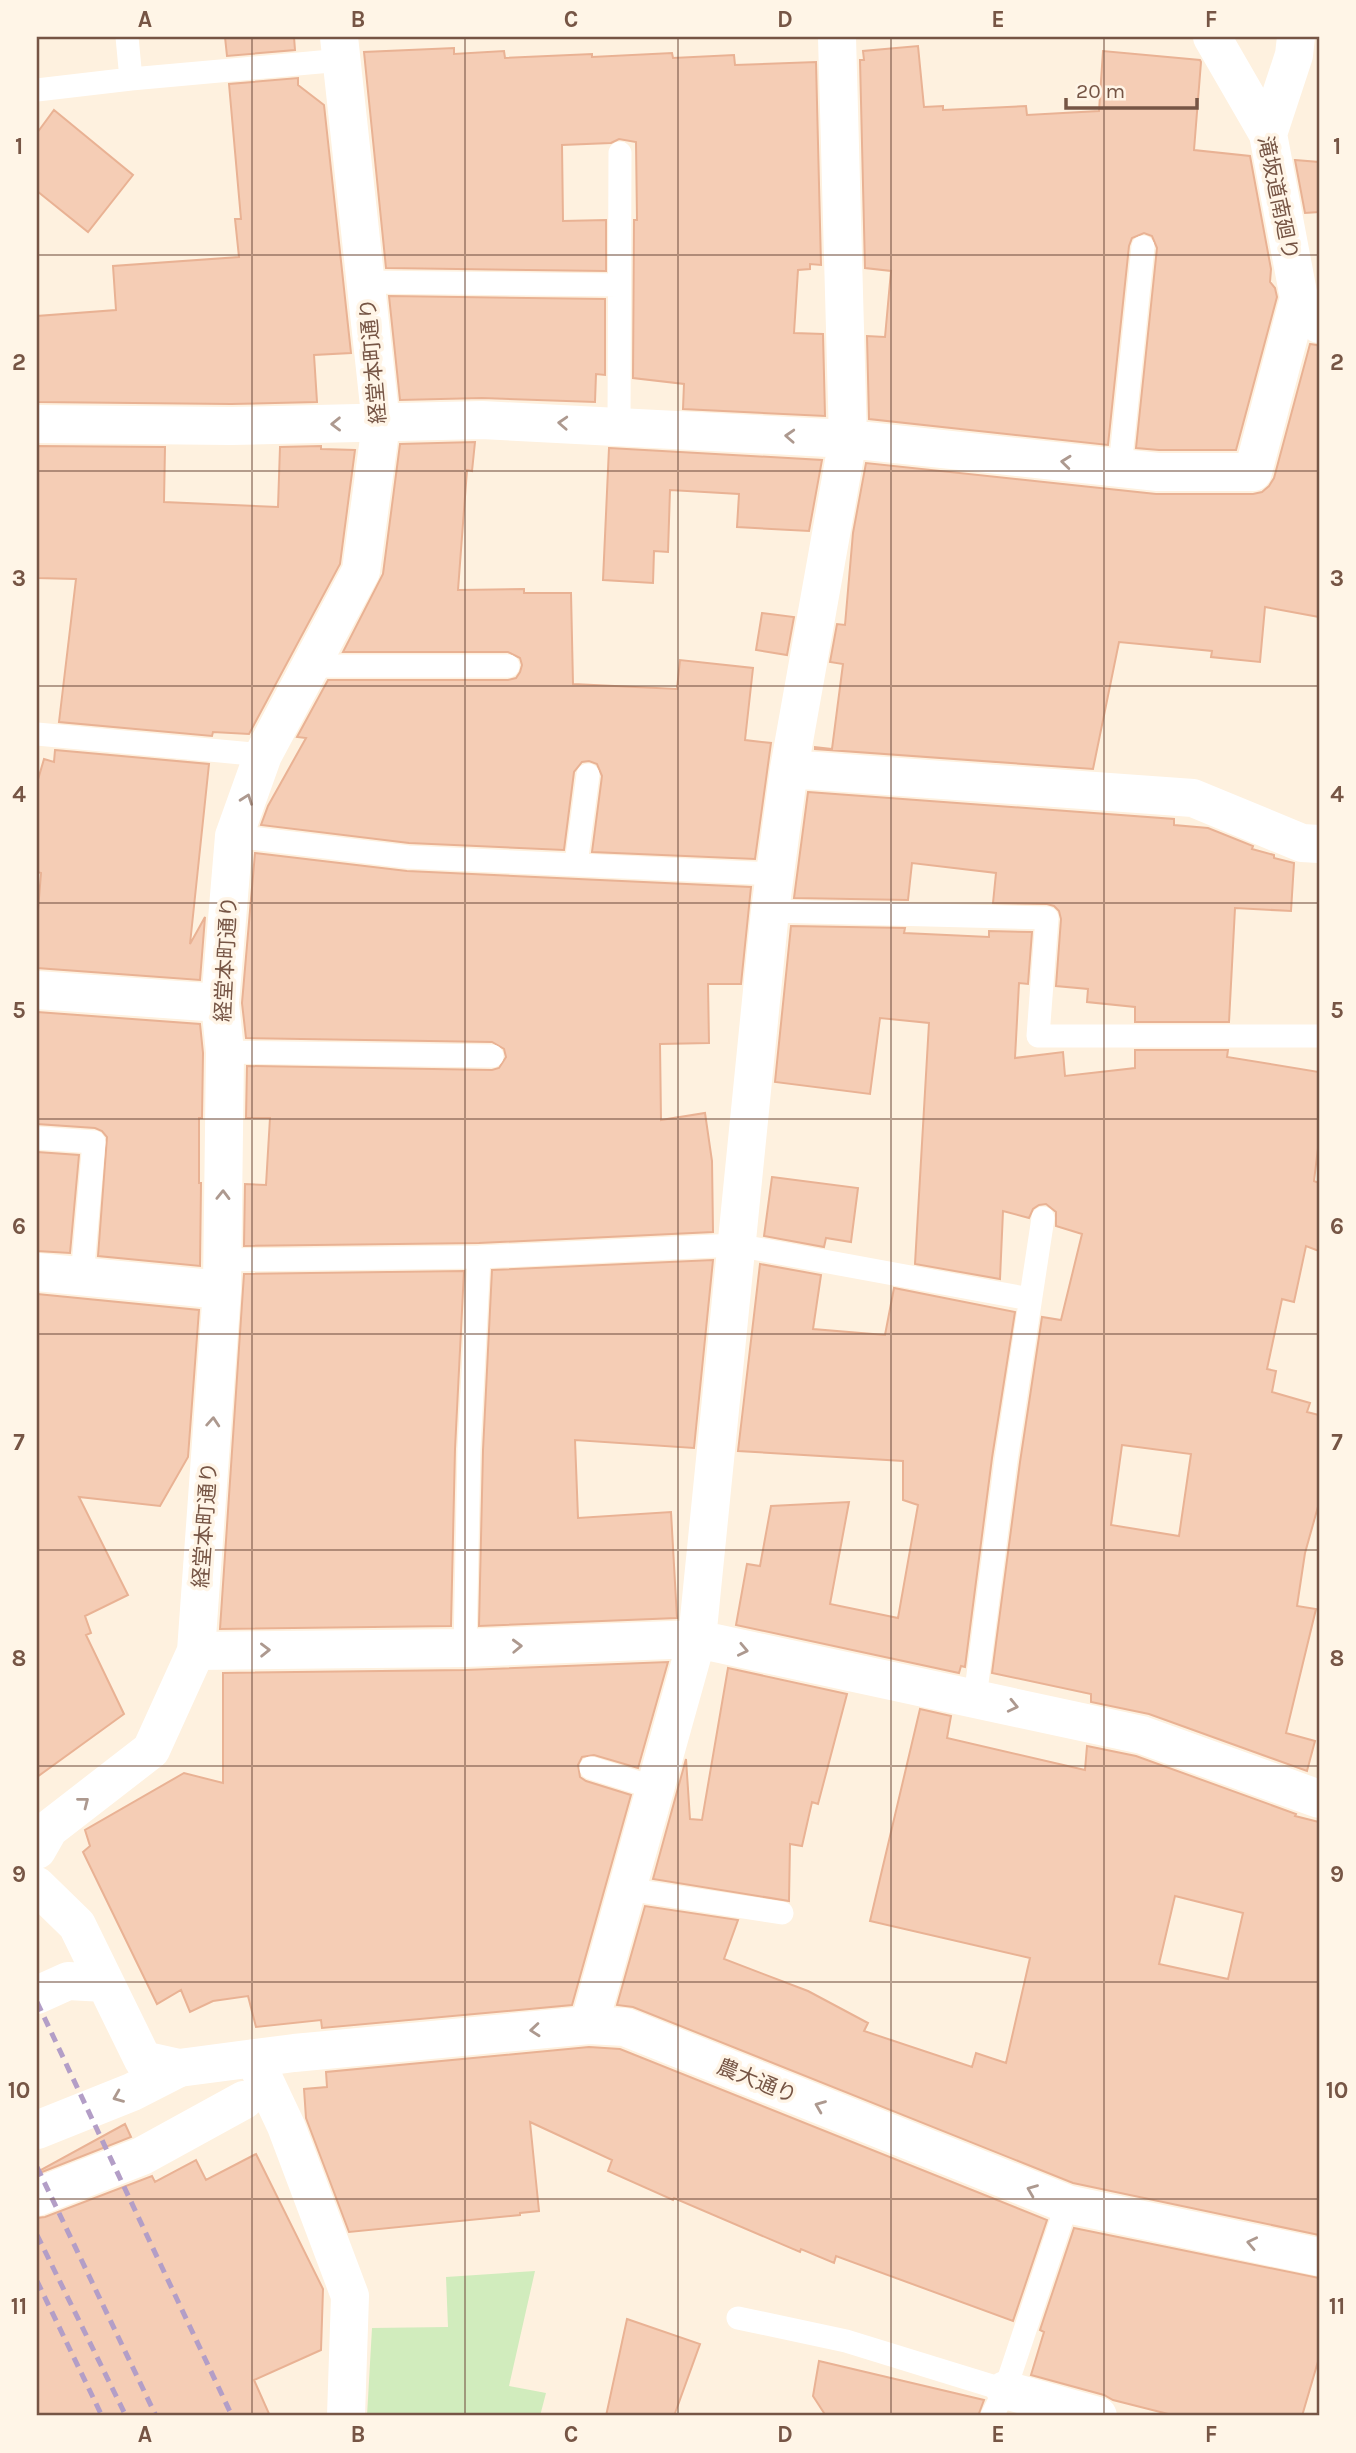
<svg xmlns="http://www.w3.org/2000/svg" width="1356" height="2453" viewBox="0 0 1356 2453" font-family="Karla,'Noto Sans JP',sans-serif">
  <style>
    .green { fill: #d1ecbd }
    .building { fill: #f5cdb5; stroke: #e9b294; stroke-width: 2; fill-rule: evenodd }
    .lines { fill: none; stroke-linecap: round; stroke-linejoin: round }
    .lane { stroke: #fff; stroke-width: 23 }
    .street { stroke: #fff; stroke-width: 38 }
    .secondary { stroke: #fff; stroke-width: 38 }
    .rail { stroke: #b39ec7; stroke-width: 5; stroke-dasharray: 10 7; stroke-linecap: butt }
    .oneway { stroke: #ad998f }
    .grid { fill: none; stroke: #765545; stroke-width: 2; stroke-opacity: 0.55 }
    .labels { text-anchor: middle; stroke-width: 7; stroke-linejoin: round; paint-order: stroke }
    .street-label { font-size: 21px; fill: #765545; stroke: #fff5e7 }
    .neatline { fill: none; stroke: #765545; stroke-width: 2.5 }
    .grid-label { font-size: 23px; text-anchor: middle; font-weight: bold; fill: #765545 }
  </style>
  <rect width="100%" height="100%" fill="#fef1df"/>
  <path class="green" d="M535,2271L509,2386L546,2393L540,2416H367L372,2328L448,2327L446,2277Z"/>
  <path class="building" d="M225,37H294L295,50L227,56Z
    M918,46L924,107L943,106V110L1026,106L1027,115L1099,111L1103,51L1200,60L1201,62L1194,150L1250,156L1271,269L1270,282L1275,288L1277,297L1236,450H1159L1136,448L1157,248L1152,236L1144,233L1132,238L1129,246L1108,445L869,419L867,336L885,337L891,271L865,268L860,60H864L863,51Z
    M454,48V54L504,51L505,58L592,54V57L672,53L673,58L734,55L735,65L816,62L821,265L810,264V269L798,270L794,333L823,334L825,416L683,409L684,384L633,378L634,220H637L636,142L619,139L611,143L562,145L563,221L606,220V271L386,268L364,52Z
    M298,78V85L324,105L351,353L314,355L317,402L231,404L37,402V316L116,310L113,266L239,257L235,219H241L229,84Z
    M54,110L133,175L88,232L37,191V133Z
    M1295,160L1319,162V212L1305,213Z
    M389,296L605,299V375L596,374L595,402L482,398L400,400Z
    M1310,344L1317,345L1319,348V617L1265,607L1260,662L1211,657L1212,651L1119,642L1093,769L815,749V747L832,749L843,664L830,662L837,624L845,625L853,533L866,463L1156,494H1253L1262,492L1269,486L1274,478Z
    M475,442L472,471L467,470L458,590L524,589V593H571L573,684L677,689L680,660L753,668L745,740L771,743L755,859L592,852L602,776L597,764L589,761L582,762L574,772L564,850L409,843L261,825L268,806L306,738L297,737L328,680H508L516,678L520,672L522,665L520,658L508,652H343L383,574L400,444Z
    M37,446L165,447L164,502L278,507L280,447L321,446V449L355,450L340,564L249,734L213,732L212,736L59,722L76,579L37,578Z
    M609,448L822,460L809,531L737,527L739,494L670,490L668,552L654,551L653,583L603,580Z
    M762,613L794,617L787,655L756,650Z
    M55,750L209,764L190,944L205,917L200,980L37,968V923L41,873L37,872V783L44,759L54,762Z
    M808,792L1174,819V825L1208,828L1253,846L1252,849L1274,855V858L1294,863L1291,911L1235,908L1229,1022H1135V1007L1087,1002L1088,989L1056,986L1061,919L1059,911L1054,906L1047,904L993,903L996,873L912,863L908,900L794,898Z
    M255,853L407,871L751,887L741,984H708L709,1043L660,1044L661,1120L705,1113L712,1161L713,1232L479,1243L244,1246L245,1184L266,1185L270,1118H246L247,1066L492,1070L499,1068L506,1057L504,1049L492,1042L246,1038L242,1003Z
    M791,926L905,928L904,933L989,937V931L1032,932L1028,984L1019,983L1015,1058L1063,1052L1065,1076L1135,1068V1050H1228L1227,1057L1319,1072V1140L1314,1181L1319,1183V1251L1306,1246L1294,1302L1282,1299L1267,1369L1276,1371L1272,1392L1310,1403L1307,1412L1319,1415V1503L1305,1553L1297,1606L1316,1609L1286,1733L1315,1741L1307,1771L1149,1714L1091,1702V1694L992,1673L1020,1462L1042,1317L1061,1320L1082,1234L1056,1226V1212L1046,1204L1039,1205L1033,1209L1029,1218L1003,1211L1000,1279L915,1264L929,1023L880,1018L870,1094L775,1082ZM1122,1445L1191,1454L1179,1536L1111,1525Z
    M37,1012L200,1024L203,1053L202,1118H199V1183H201L200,1266L98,1256L107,1137L102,1131L95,1128L37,1124Z
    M37,1152L79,1155L70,1253L37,1251Z
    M772,1177L858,1188L851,1242L826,1238L824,1247L764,1236Z
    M713,1260L694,1448L575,1440L578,1518L671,1512L677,1618L479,1626L483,1450L492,1270Z
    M760,1264L821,1275L813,1329L885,1335L894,1288L1015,1312L992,1458L965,1667L961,1666L959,1673L736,1625L747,1564L760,1566L771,1506L849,1502L830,1604L898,1618L918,1505L903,1500V1461L738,1451Z
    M464,1271L455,1449L451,1626L220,1629L244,1274Z
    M37,1294L199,1310L188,1457L160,1506L79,1497L128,1595L85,1616L91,1633L86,1635L124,1714L37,1777Z
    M668,1662L638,1768L594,1755L582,1757L578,1765L580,1777L586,1781L631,1795L572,2005L322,2028L321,2020L256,2027L248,1996L213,2001L190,2012L181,1990L157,2004L83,1852L90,1846L85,1830L184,1773L223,1783V1673L466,1670Z
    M728,1668L847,1694L818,1804L812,1802L802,1846L790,1844L789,1901L653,1879L686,1759L690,1819L702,1820Z
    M920,1709L951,1716L947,1738L1085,1770L1087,1746L1136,1756L1296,1814L1295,1816L1319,1822V2235L1073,2183L633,2007L617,2005L645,1906L738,1920L724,1959L808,1991L868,2023L864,2031L972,2067L976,2053L1006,2063L1030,1958L870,1921ZM1175,1896L1243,1913L1228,1979L1159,1964Z
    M589,2047L620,2049L1047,2220L1013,2321L836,2256L834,2263L801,2249L800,2252L674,2198L673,2200L608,2171L612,2160L530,2122L539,2211L520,2213V2215L349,2232L306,2118L304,2089L327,2087L326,2072Z
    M125,2124L131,2137L37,2174V2172Z
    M256,2154L323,2289L321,2350L254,2380L270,2416H37V2218L45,2217L152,2176L155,2182L196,2160L206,2180Z
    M1074,2228L1319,2278V2358L1302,2416H1176L1113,2400L1104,2395L1031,2375L1044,2332L1040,2330Z
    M627,2319L700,2344L674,2416H606Z
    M819,2361L984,2400L978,2416H826L813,2396Z"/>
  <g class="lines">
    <path class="lane" d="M127,37L131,79L342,60
      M37,90L131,79
      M366,282L619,285
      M619,426L620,153
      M1120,467L1143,247
      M310,666H508
      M37,734L263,755
      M234,836L408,857L774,874
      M576,864L588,775
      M770,911L1047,918L1038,1036H1319
      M225,1052L492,1056
      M37,1138L94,1142L82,1277
      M222,1260L479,1257L736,1245L1030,1299
      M465,1648L469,1449L479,1257
      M975,1698L1006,1460L1043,1218
      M591,1768L655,1788
      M626,1889L782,1913
      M738,2318L846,2341L1005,2390
      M992,2416L1005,2390L1067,2204"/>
    <path class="street" d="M1268,134L1294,55L1296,37
      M37,424L231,426L482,420L848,439L1158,472H1253L1299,298L1268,134L1212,37
      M789,769L1193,798L1302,843L1319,844
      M37,990L220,1003
      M37,1272L222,1290
      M196,1651L465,1648L697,1639L1142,1735L1319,1799
      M589,2025L697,1639L770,911L789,769L848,439L837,37
      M254,2058L286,2126L350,2296L346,2416
      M179,2068L294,2053L589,2025L625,2027L1067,2204L1319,2257
      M37,2197L142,2156L244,2100
      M1005,2390L1098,2416"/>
    <path class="secondary" d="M1299,298L1319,324
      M37,1850L49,1829L151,1750L196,1651L222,1290L225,1052L220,1003L234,836L263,755L361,571L381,424L339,37
      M37,1886L77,1925L143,2060L179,2068
      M37,1995L68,1981L105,1983
      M37,2130L132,2092L179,2068"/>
    <path class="rail" d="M37,2002L232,2416
      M37,2167L156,2416
      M37,2235L126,2416
      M37,2281L102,2416"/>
  </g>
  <defs><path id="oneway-chevron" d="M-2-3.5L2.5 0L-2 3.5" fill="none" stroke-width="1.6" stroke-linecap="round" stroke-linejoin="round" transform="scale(1.75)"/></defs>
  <g class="oneway">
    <use href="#oneway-chevron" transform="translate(563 423) rotate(-177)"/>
    <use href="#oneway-chevron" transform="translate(336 424) rotate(179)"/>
    <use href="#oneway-chevron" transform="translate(790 436) rotate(-177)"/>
    <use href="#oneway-chevron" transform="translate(1066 462) rotate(-174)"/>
    <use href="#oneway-chevron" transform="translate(247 799) rotate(-70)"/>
    <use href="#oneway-chevron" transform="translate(223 1195) rotate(-89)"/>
    <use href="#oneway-chevron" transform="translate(213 1422) rotate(-86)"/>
    <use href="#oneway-chevron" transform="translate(517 1646) rotate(-2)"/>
    <use href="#oneway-chevron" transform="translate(265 1650) rotate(-1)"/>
    <use href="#oneway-chevron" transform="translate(743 1650) rotate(12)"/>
    <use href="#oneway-chevron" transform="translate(1013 1706) rotate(13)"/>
    <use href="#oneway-chevron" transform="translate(84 1802) rotate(-38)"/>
    <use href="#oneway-chevron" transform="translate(535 2030) rotate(175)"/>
    <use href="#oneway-chevron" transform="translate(118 2097) rotate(158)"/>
    <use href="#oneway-chevron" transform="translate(820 2106) rotate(-158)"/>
    <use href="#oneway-chevron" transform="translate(1032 2190) rotate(-158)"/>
    <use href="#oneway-chevron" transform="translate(1252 2243) rotate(-168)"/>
  </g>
  <path class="grid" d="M252,37V2416M465,37V2416M678,37V2416M891,37V2416M1104,37V2416M37,255H1319M37,471H1319M37,686H1319M37,903H1319M37,1119H1319M37,1334H1319M37,1550H1319M37,1766H1319M37,1982H1319M37,2199H1319"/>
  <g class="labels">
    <g class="street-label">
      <text transform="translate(1278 198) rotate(78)" y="7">滝坂道南廻り</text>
      <text transform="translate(373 361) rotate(-95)" y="7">経堂本町通り</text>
      <text transform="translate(226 959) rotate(-87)" y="7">経堂本町通り</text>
      <text transform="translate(205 1525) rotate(-86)" y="7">経堂本町通り</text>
      <text transform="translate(757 2081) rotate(22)" y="7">農大通り</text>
    </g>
  </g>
  <rect width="1356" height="2453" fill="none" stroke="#fff5e7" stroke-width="77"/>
  <path d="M1066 98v10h131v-10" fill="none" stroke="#765545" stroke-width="3.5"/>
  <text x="1076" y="98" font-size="21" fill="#765545" stroke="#fff5e7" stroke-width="5" paint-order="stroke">20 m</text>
  <rect x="38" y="38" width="1280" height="2376" class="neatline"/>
  <g class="grid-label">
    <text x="145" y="27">A</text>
    <text x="358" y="27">B</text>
    <text x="571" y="27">C</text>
    <text x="785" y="27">D</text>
    <text x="998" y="27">E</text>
    <text x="1211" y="27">F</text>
    <text x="19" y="154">1</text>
    <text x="1337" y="154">1</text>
    <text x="19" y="370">2</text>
    <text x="1337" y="370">2</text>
    <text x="19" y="586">3</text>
    <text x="1337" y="586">3</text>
    <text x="19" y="802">4</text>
    <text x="1337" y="802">4</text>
    <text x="19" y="1018">5</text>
    <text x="1337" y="1018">5</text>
    <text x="19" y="1234">6</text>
    <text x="1337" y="1234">6</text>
    <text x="19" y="1450">7</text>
    <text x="1337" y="1450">7</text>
    <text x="19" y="1666">8</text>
    <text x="1337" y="1666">8</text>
    <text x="19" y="1882">9</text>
    <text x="1337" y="1882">9</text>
    <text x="19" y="2098">10</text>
    <text x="1337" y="2098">10</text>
    <text x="19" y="2314">11</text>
    <text x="1337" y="2314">11</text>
    <text x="145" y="2442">A</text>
    <text x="358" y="2442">B</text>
    <text x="571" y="2442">C</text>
    <text x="785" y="2442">D</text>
    <text x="998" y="2442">E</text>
    <text x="1211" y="2442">F</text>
  </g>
</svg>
